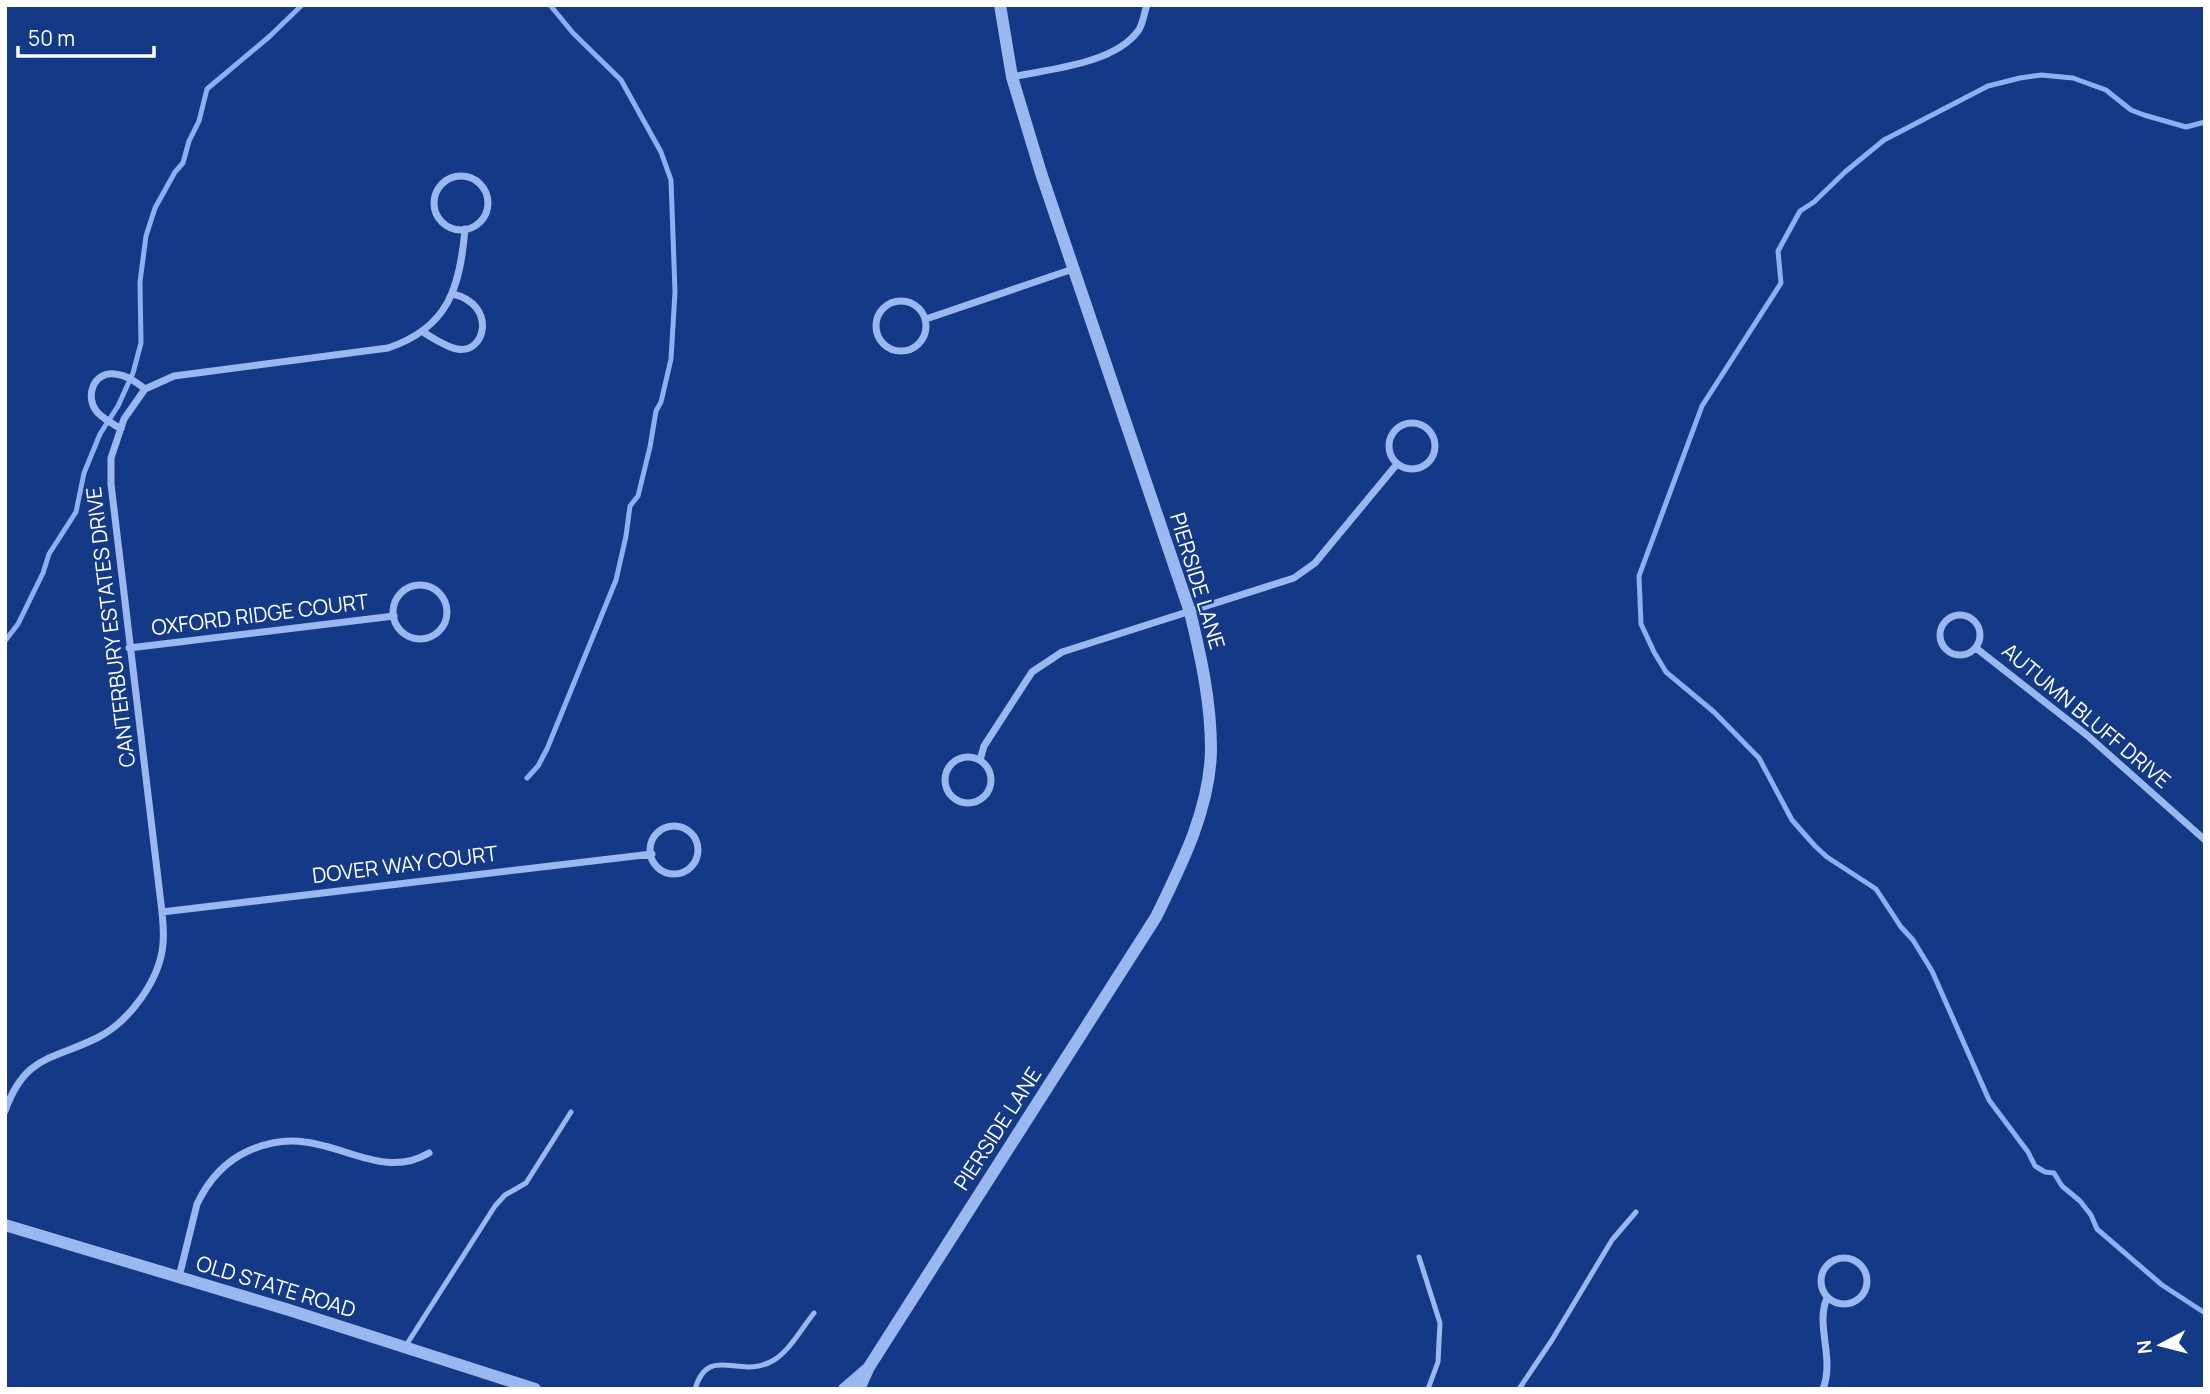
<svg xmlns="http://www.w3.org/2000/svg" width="2210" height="1394" viewBox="0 0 2210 1394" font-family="Manrope,sans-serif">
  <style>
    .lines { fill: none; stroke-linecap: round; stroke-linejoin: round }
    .stream { stroke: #8cb0f2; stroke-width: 5 }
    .service { stroke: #9ab7ef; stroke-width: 5 }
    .minor { stroke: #9ab7ef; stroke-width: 7 }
    .tertiary { stroke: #9ab7ef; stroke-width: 12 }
    .labels { text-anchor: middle; stroke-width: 5; stroke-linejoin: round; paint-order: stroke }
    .street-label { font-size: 21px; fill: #fff; stroke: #143a87 }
  </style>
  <rect width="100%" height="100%" fill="#143a87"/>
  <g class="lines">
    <path class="stream" d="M2205,122L2186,127L2144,115L2131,110L2106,90L2073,78L2041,75L2020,78L1988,86L1884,140L1845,172L1814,202L1800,211L1778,251L1781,283L1702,406L1639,576L1641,624L1654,652L1666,672L1714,712L1759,758L1792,820L1815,846L1827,857L1876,889L1901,927L1913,940L1932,971L1989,1100L2028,1152L2035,1166L2045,1172L2054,1173L2062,1186L2080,1201L2091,1215L2097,1229L2162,1285L2205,1313
      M5,641L18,624L43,573L49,554L76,512L84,473L100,434L118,406L133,373L141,343L140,282L146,236L155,208L175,172L183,163L189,141L199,121L207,89L270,36L302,5
      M527,778L538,766L547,749L616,580L626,536L630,506L638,496L650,447L656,411L661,402L671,359L675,292L671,180L661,152L621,80L573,33L550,5"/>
    <path class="service" d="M1419,1257L1440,1323L1438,1362L1428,1389
      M405,1347L495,1206L505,1195L526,1183L571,1112
      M695,1389C709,1343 740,1381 774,1360C790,1350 802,1328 814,1313
      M1519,1389L1552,1340L1612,1240L1636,1212"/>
    <path class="minor" d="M1012,77C1049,69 1114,64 1138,31C1143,25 1144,13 1147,5
      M434 203a27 27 0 1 1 54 0a27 27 0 1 1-54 0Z
      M876 326a25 25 0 1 1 50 0a25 25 0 1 1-50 0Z
      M926,319L1073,269
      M423,332C433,338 446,347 457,349C485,355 498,305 453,294
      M1389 446a23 23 0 1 1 46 0a23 23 0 1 1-46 0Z
      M121,429C113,424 104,419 98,413C84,398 93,371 115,374C127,375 136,382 145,389
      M393 612a27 27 0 1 1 54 0a27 27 0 1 1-54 0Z
      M1940 635a20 20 0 1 1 40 0a20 20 0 1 1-40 0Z
      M129,648L394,616
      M1976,648L2088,736L2205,840
      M945 780a23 23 0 1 1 46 0a23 23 0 1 1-46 0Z
      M980,760L984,746L1032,672L1062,652L1294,578L1315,563L1397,464
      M650 850a24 24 0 1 1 48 0a24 24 0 1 1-48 0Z
      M162,912L652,854
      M5,1111C25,1055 52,1060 97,1038C129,1022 160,980 163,944C164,933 163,922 162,912L111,484V458L124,419L145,389L174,376L388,348C448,328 460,288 465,229
      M1821 1281a23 23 0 1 1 46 0a23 23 0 1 1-46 0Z
      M179,1277L197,1204C208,1181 224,1162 248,1151C266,1143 285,1139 305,1142C348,1147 387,1178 429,1153
      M1823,1389C1835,1357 1815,1326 1827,1298"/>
    <path class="tertiary" d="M5,1225L289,1310L535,1389
      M844,1389L866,1370
      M859,1389L869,1367L1156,917C1181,866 1210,809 1211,750C1211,702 1201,657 1190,612L1041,173L1012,77L1000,5"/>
  </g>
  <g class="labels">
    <g class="street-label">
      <text transform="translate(1197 581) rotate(73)" y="7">PIERSIDE LANE</text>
      <text transform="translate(260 615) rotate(-7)" y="7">OXFORD RIDGE COURT</text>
      <text transform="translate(111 627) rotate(-97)" y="7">CANTERBURY ESTATES DRIVE</text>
      <text transform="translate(2086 716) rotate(40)" y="7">AUTUMN BLUFF DRIVE</text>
      <text transform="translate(405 865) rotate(-7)" y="7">DOVER WAY COURT</text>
      <text transform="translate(998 1129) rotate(-57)" y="7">PIERSIDE LANE</text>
      <text transform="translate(276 1287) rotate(17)" y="7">OLD STATE ROAD</text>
    </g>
  </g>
  <rect width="2210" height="1394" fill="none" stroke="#ffffff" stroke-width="14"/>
  <g transform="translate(2161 1345) rotate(263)" stroke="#143a87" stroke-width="5" paint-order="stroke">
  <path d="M0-5L12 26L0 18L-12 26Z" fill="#ffffff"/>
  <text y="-10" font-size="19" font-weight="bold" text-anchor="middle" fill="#ffffff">N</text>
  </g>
  <path d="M18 46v10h136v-10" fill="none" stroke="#ffffff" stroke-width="3.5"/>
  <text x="28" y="46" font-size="21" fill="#ffffff" stroke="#143a87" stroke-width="5" paint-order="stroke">50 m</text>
</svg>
